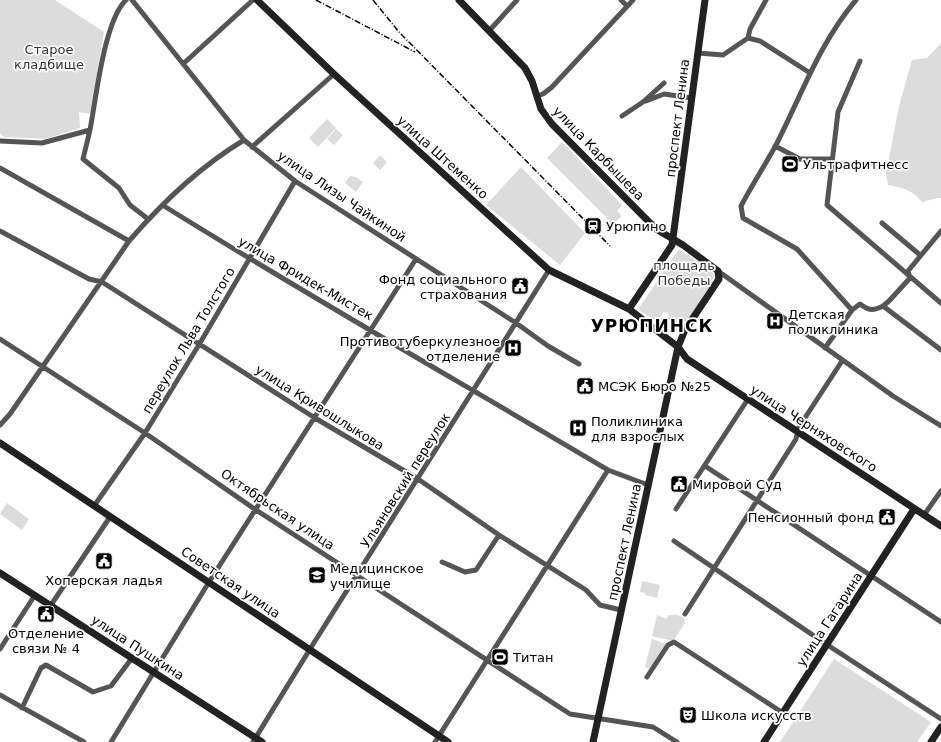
<svg xmlns="http://www.w3.org/2000/svg" width="941" height="742" viewBox="0 0 941 742" font-family="'DejaVu Sans',sans-serif">
  <style>
    .green { fill: #dcdcdc }
    .lines { fill: none; stroke-linecap: round; stroke-linejoin: round }
    .street { stroke: #555; stroke-width: 5 }
    .secondary { stroke: #222; stroke-width: 7 }
    .rail { stroke: #000; stroke-width: 1.5; stroke-dasharray: 6 2 1 2; stroke-linecap: butt }
    .labels { text-anchor: middle; stroke-width: 3.5; stroke-linejoin: round; paint-order: stroke }
    .park-label { font-size: 13px; fill: #333; stroke: #fff }
    .street-label { font-size: 13px; fill: #000; stroke: #fff }
    .poi-label { font-size: 13px; fill: #000; stroke: #fff; text-anchor: start }
    .district-label { font-size: 17px; font-weight: bold; letter-spacing: 1px; fill: #000; stroke: #fff }
  </style>
  <rect width="100%" height="100%" fill="#fff"/>
  <path class="green" d="M0,0H55L104,32L90,114L79,112L80,128L45,139L4,137L0,133Z
    M941,43V198H937L922,202C913,190 903,188 888,185L886,174L899,106L912,60L927,58Z
    M327,119L336,128L318,147L309,138Z
    M336,129L343,135L334,145L327,139Z
    M562,142L622,205L617,211L622,216L613,224L547,158Z
    M380,155L387,162L380,170L373,163Z
    M521,167L585,233L560,265L486,205Z
    M350,176L356,177L363,182L356,192L345,183Z
    M679,249L711,270L714,275L712,282L682,329L674,332L662,325L669,314L664,312L657,322L640,311L639,308Z
    M7,503L29,519L22,530L0,514Z
    M642,581L660,585L657,598L645,595V593L640,592Z
    M657,615L666,619L669,615H678L684,618L685,623L673,641L652,636Z
    M652,639L666,644L649,669L645,667Z
    M834,659L931,722L917,742H780Z"/>
  <g class="lines">
    <path class="street" d="M132,0L244,140L295,181L516,323L548,346L579,364
      M621,0L627,6
      M856,0C820,42 801,96 776,145C765,165 752,185 741,206L743,218L797,249L852,310L860,304C869,311 873,311 883,306L941,350
      M489,31L517,0
      M748,38L760,41L810,73
      M748,38L750,29L766,0
      M698,53L723,55L748,38
      M860,61L838,112L827,205L941,303
      M183,64L253,0
      M537,96L543,94L552,87L633,0
      M646,101L664,94L692,98
      M622,116L643,102L664,83
      M90,130L83,159L119,188L130,205L148,219
      M0,141L42,143L90,130C96,99 104,21 126,0
      M775,146L800,159H832
      M252,147L334,74
      M0,168L129,241
      M164,206C310,297 460,382 608,470L648,485
      M882,223L920,255
      M0,231L89,279L102,282L315,418L418,479L499,535L586,590L600,605L621,610
      M718,271L893,396L941,426
      M883,306L889,301L910,278L908,271L941,231
      M0,339L145,433L256,510L570,714L653,727L677,742
      M825,348L852,310
      M0,425L10,414L129,241C161,204 201,166 244,140
      M705,466L941,622
      M94,506L145,433L200,343L295,181
      M676,509L748,399
      M924,515L941,491
      M674,541L826,644L941,719
      M442,562L465,572L476,570L499,535
      M51,605L110,517
      M685,614L796,439L799,427L842,361
      M0,649L35,595
      M647,677L668,645L674,642L783,713
      M0,695L84,742
      M22,708L41,668L46,665L93,692L111,686L132,658
      M111,742L209,582L416,259
      M253,742L310,649L549,270
      M435,742L608,470"/>
    <path class="secondary" d="M257,0L334,74L549,270L629,309L678,347L687,359L941,526
      M459,0L525,68L532,81L541,109L552,124L656,229L683,245L718,271L719,279L685,330L678,347L593,742
      M629,309L672,245L705,0
      M0,443L448,742
      M0,573L262,742
      M764,742L914,509
      M931,742L941,727"/>
    <path class="rail" d="M316,0L415,52
      M373,0L399,32L610,246"/>
  </g>
  <defs>
    <symbol id="stadium-square" viewBox="-11 -11 22 22"><rect x="-9" y="-9" width="18" height="18" rx="4" fill="#000" stroke="#fff"/><path d="M0-5a6.5 5 0 1 0 0 10a6.5 5 0 1 0 0-10ZM-3.5-1.8h7v3.6h-7Z" fill="#fff"/></symbol>
    <symbol id="station-square" viewBox="-11 -11 22 22"><rect x="-9" y="-9" width="18" height="18" rx="4" fill="#000" stroke="#fff"/><path d="M-3-6H3Q5-6 5-4V2Q5 4 3 4L4.5 6H3L1.5 4h-3L-3 6H-4.5L-3 4Q-5 4-5 2V-4Q-5-6-3-6ZM-3.5-4v3h7v-3ZM-3.5 1v1.5H-2V1ZM2 1v1.5H3.5V1Z" fill="#fff"/></symbol>
    <symbol id="civic-square" viewBox="-11 -11 22 22"><rect x="-9" y="-9" width="18" height="18" rx="4" fill="#000" stroke="#fff"/><path d="M-.6-6.5H3V-4.5H.6V-3L4-1V1h2V6H-6V1h2V-1L-.6-3ZM-1.2 2.5V6h2.4V2.5Z" fill="#fff"/></symbol>
    <symbol id="hospital-square" viewBox="-11 -11 22 22"><rect x="-9" y="-9" width="18" height="18" rx="4" fill="#000" stroke="#fff"/><path d="M-5-5h3v3.5h4V-5h3V5h-3V1.5h-4V5h-3Z" fill="#fff"/></symbol>
    <symbol id="university-square" viewBox="-11 -11 22 22"><rect x="-9" y="-9" width="18" height="18" rx="4" fill="#000" stroke="#fff"/><path d="M0-5L7-2L0 1L-7-2ZM-4 1L0 2.5L4 1V4Q0 6-4 4Z" fill="#fff"/></symbol>
    <symbol id="theatre-square" viewBox="-11 -11 22 22"><rect x="-9" y="-9" width="18" height="18" rx="4" fill="#000" stroke="#fff"/><path d="M-5-5.5Q0-4 5-5.5V0Q5 5 0 6Q-5 5-5 0ZM-3.3-2.5H-1v1.5H-3.3ZM1-2.5H3.3v1.5H1ZM-2.8 1Q0 5.5 2.8 1Z" fill="#fff"/></symbol>
  </defs>
  <g fill-rule="evenodd">
    <use href="#stadium-square" x="780" y="154" width="20" height="20"/>
    <use href="#station-square" x="583" y="216" width="20" height="20"/>
    <use href="#civic-square" x="510" y="276" width="20" height="20"/>
    <use href="#hospital-square" x="765" y="311" width="20" height="20"/>
    <use href="#hospital-square" x="503" y="338" width="20" height="20"/>
    <use href="#civic-square" x="575" y="376" width="20" height="20"/>
    <use href="#hospital-square" x="568" y="418" width="20" height="20"/>
    <use href="#civic-square" x="669" y="474" width="20" height="20"/>
    <use href="#civic-square" x="877" y="507" width="20" height="20"/>
    <use href="#civic-square" x="94" y="551" width="20" height="20"/>
    <use href="#university-square" x="307" y="565" width="20" height="20"/>
    <use href="#civic-square" x="36" y="604" width="20" height="20"/>
    <use href="#stadium-square" x="490" y="647" width="20" height="20"/>
    <use href="#theatre-square" x="678" y="705" width="20" height="20"/>
  </g>
  <g class="labels">
    <g class="park-label">
      <text x="49" y="54">Старое<tspan x="49" dy="15">кладбище</tspan></text>
      <text x="684" y="270">площадь<tspan x="684" dy="15">Победы</tspan></text>
    </g>
    <g class="street-label">
      <text transform="translate(677 118) rotate(-83)" y="5">проспект Ленина</text>
      <text transform="translate(599 153) rotate(46)" y="5">улица Карбышева</text>
      <text transform="translate(443 157) rotate(42)" y="5">улица Штеменко</text>
      <text transform="translate(342 196) rotate(34)" y="5">улица Лизы Чайкиной</text>
      <text transform="translate(306 278) rotate(30)" y="5">улица Фридек-Мистек</text>
      <text transform="translate(188 340) rotate(-59)" y="5">переулок Льва Толстого</text>
      <text transform="translate(320 407) rotate(32)" y="5">улица Кривошлыкова</text>
      <text transform="translate(814 428) rotate(33)" y="5">улица Черняховского</text>
      <text transform="translate(405 480) rotate(-58)" y="5">Ульяновский переулок</text>
      <text transform="translate(278 509) rotate(34)" y="5">Октябрьская улица</text>
      <text transform="translate(624 542) rotate(-78)" y="5">проспект Ленина</text>
      <text transform="translate(231 582) rotate(34)" y="5">Советская улица</text>
      <text transform="translate(829 619) rotate(-57)" y="5">улица Гагарина</text>
      <text transform="translate(138 647) rotate(33)" y="5">улица Пушкина</text>
    </g>
    <g class="poi-label">
      <text x="803" y="169">Ультрафитнесс</text>
      <text x="606" y="231">Урюпино</text>
      <text x="507" y="284" text-anchor="end">Фонд социального<tspan x="507" dy="15">страхования</tspan></text>
      <text x="788" y="319">Детская<tspan x="788" dy="15">поликлиника</tspan></text>
      <text x="500" y="346" text-anchor="end">Противотуберкулезное<tspan x="500" dy="15">отделение</tspan></text>
      <text x="598" y="391">МСЭК Бюро №25</text>
      <text x="591" y="426">Поликлиника<tspan x="591" dy="15">для взрослых</tspan></text>
      <text x="692" y="489">Мировой Суд</text>
      <text x="874" y="522" text-anchor="end">Пенсионный фонд</text>
      <text x="330" y="573">Медицинское<tspan x="330" dy="15">училище</tspan></text>
      <text x="104" y="585" text-anchor="middle">Хоперская ладья</text>
      <text x="46" y="638" text-anchor="middle">Отделение<tspan x="46" dy="15">связи № 4</tspan></text>
      <text x="513" y="662">Титан</text>
      <text x="701" y="720">Школа искусств</text>
    </g>
    <g class="district-label">
      <text x="652" y="332">УРЮПИНСК</text>
    </g>
  </g>
</svg>
